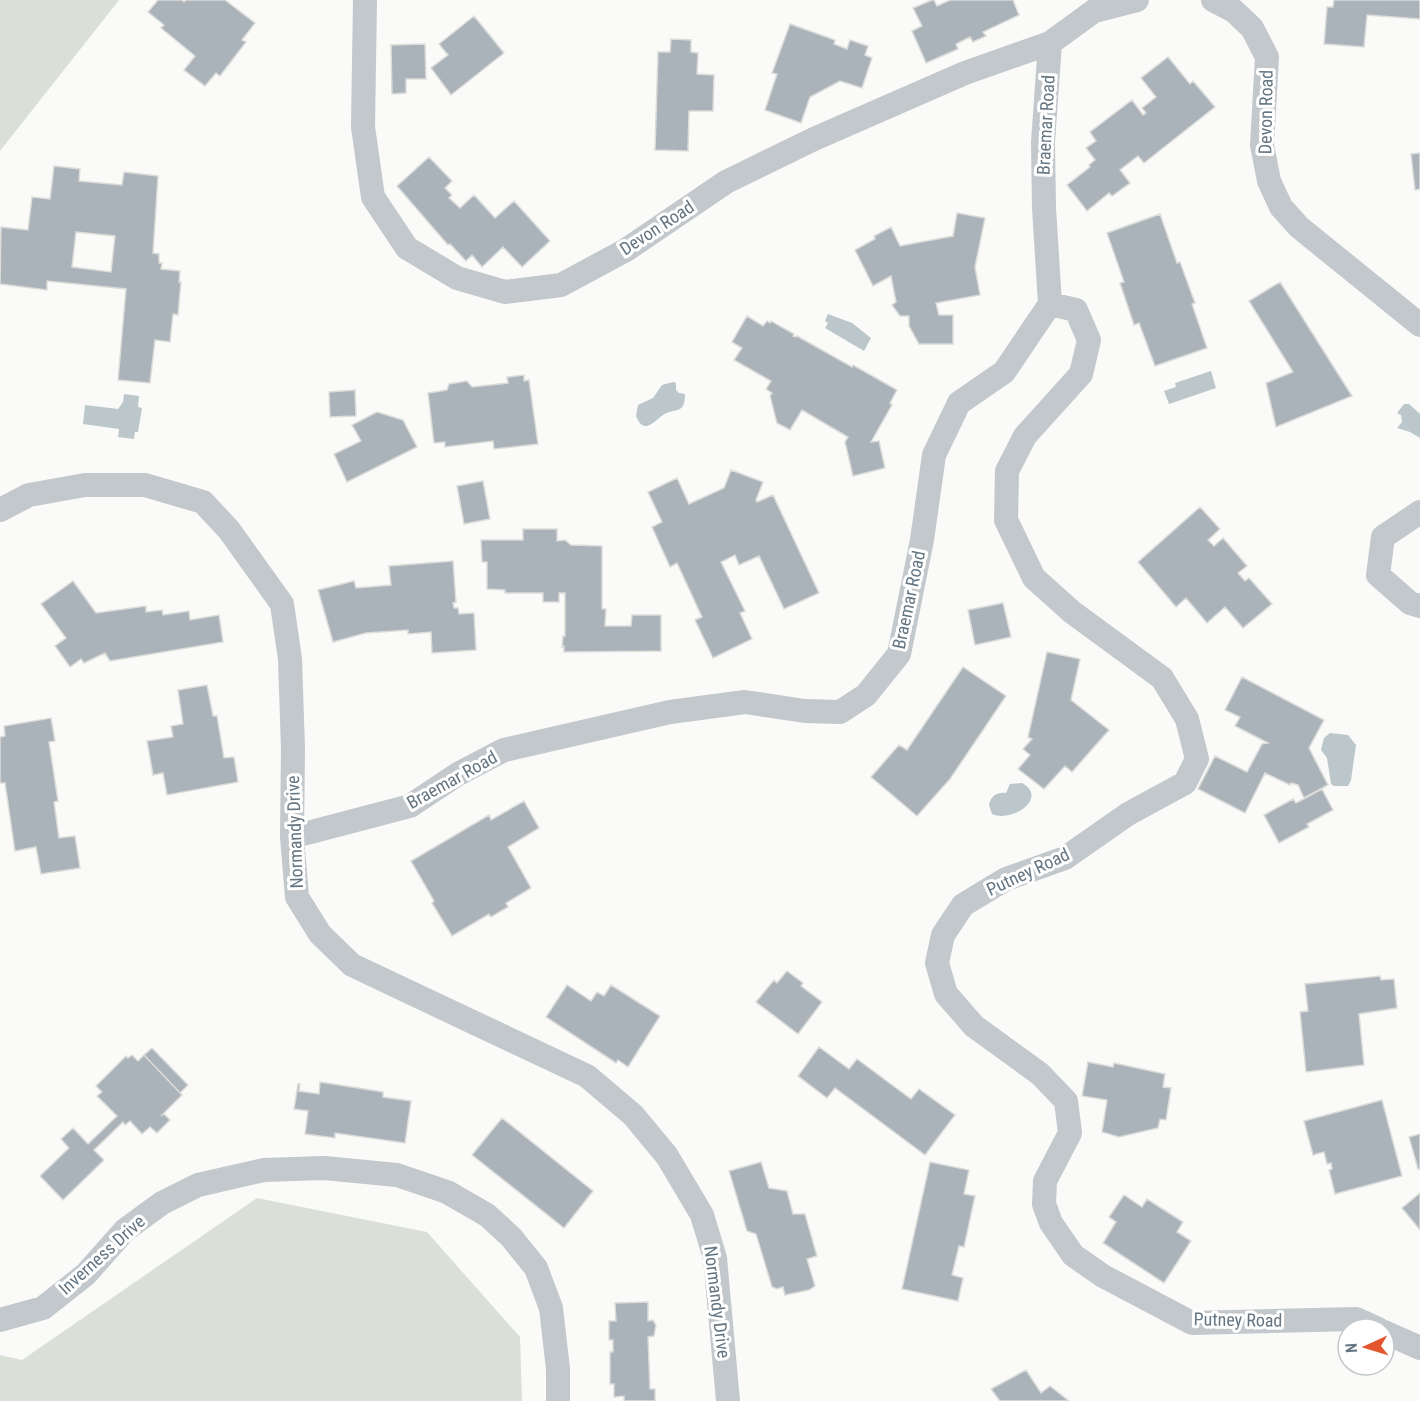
<svg xmlns="http://www.w3.org/2000/svg" width="1420" height="1401" viewBox="0 0 1420 1401" font-family="'Roboto Condensed',sans-serif">
  <style>
    .green { fill: #dadfd7 }
    .water { fill: #bbc7cb }
    .building { fill: #aab3b9; stroke: #dcdcda; stroke-width: 1.5; fill-rule: evenodd }
    .lines { fill: none; stroke-linecap: round; stroke-linejoin: round }
    .street { stroke: #c3c8cc; stroke-width: 24 }
    .labels { text-anchor: middle; stroke-width: 6; stroke-linejoin: round; paint-order: stroke }
    .street-label { font-size: 18px; fill: #657683; stroke: #fff }
  </style>
  <rect width="100%" height="100%" fill="#fafaf8"/>
  <path class="green" d="M0,0H119L0,151Z
    M257,1198L427,1232L520,1337L522,1401H0V1355L22,1360Z"/>
  <path class="water" d="M828,314L852,323L871,338L864,351L825,328L828,323L825,321Z
    M1211,371L1216,388L1169,404L1164,391L1176,387L1175,383Z
    M673,382L676,383V390L679,393L685,394C685,416 674,407 663,415C654,421 644,436 636,416L638,405L653,398L662,385Z
    M124,394L139,396L138,407L142,408L138,432H135L134,439L118,437L119,429L83,424L85,405L118,409L123,402Z
    M1404,404H1409L1420,414V438L1410,432L1397,428L1402,422L1401,415L1397,413Z
    M1330,733L1348,735L1356,745L1351,780L1348,786H1334L1331,784L1327,758L1321,750L1324,738Z
    M1022,783C1049,798 1012,823 992,814L989,805C991,795 998,792 1006,793L1010,784Z"/>
  <path class="building" d="M158,0H182L184,2L186,0H225L255,23L242,40L246,42L220,76L216,73L205,86L184,70L195,56L161,28L164,25L148,12Z
    M932,0H934L937,6L950,0H1013L1019,15L983,32L986,36L973,42L970,37L956,44L958,49L926,63L912,31L922,26L913,8Z
    M1334,0H1420V19L1367,15L1364,47L1324,44L1327,7H1333Z
    M474,16L504,53L451,95L431,68L448,55L439,44Z
    M790,24L835,40L834,44L847,49L850,40L868,46L865,55L872,58L862,88L840,81L810,97L801,123L765,110L777,74L772,73Z
    M671,39L691,40V52L698,53L697,74L714,75L713,111H689L688,151L655,150L658,52H670Z
    M425,44L426,79H406V93L392,94L391,45Z
    M1168,57L1190,84L1193,81L1215,107L1144,163L1138,156L1120,170L1130,183L1112,196L1109,193L1087,211L1067,185L1090,167L1089,165L1095,160L1086,148L1096,141L1090,132L1132,100L1143,115L1146,113L1142,108L1156,97L1141,78Z
    M1420,153V189L1415,190L1411,154Z
    M429,157L452,181L445,188L452,195L449,198L460,208L474,195L495,218L514,201L550,241L522,267L503,247L482,267L472,255L466,261L450,244L448,245L397,186Z
    M54,166L80,169L79,181L122,185L124,172L158,176L153,253L159,254V263H162L161,269L180,271L179,282H181L178,315L173,314L170,342L155,340L150,383L118,380L126,289L47,281V290L0,284L1,227L28,230L32,197L50,199ZM76,232L115,236L111,272L72,267Z
    M957,213L985,218L975,267L980,295L936,303L939,315H953V344H919L909,326V316H900L892,305L896,302L891,276L873,286L855,250L875,239L874,236L891,227L900,246L953,236Z
    M1160,214L1177,263L1180,262L1195,303L1192,304L1207,348L1155,366L1139,323L1134,325L1120,283L1124,282L1107,233Z
    M1280,282L1352,396L1276,427L1266,383L1293,372L1249,301Z
    M747,316L763,326L767,321L770,323L771,321L794,334L793,336L796,337L797,336L852,367L853,365L897,390L890,403L892,405L871,442L879,441L885,468L853,476L845,442L848,437L802,410L790,430L777,423L770,396L772,393L766,389L771,381L734,360L742,348L732,342Z
    M524,375V381L529,380L538,444L494,449L493,441L445,447V442L434,443L428,393L447,390L449,384L467,381L472,387L508,383L507,377Z
    M355,390L356,416L330,417L329,392Z
    M377,412L403,420L417,447L347,482L334,454L361,441L352,425Z
    M731,470L763,482L756,500L757,502L773,495L819,593L784,609L759,556L739,565L735,555L721,562L745,611L740,613L752,639L713,658L695,620L702,617L677,563L670,567L652,527L662,522L648,492L677,478L689,504L724,488Z
    M483,481L490,519L464,524L457,486Z
    M1200,507L1220,529L1208,540L1214,546L1223,538L1247,566L1238,573L1245,581L1249,578L1272,604L1243,628L1225,607L1207,623L1186,598L1176,607L1138,562Z
    M523,529H557V541L565,540L571,545L602,546V609H606L605,626H631L632,615H661V651L564,652V646L562,647L563,636H565V593H559V602H543V593H505V590L487,589V562H482L481,540H523Z
    M453,561L456,602L453,603L454,608H458L459,614L474,613L476,650L432,653L431,632L408,634V630L366,633L333,642L318,590L354,581L356,588L391,585L389,566Z
    M73,581L96,613L146,606V612L162,610L163,615L189,611L190,620L219,615L223,642L110,661L105,653L84,663L81,659L70,667L55,646L66,638L41,604Z
    M1003,603L1011,637L975,645L968,610Z
    M1047,652L1080,659L1071,700L1109,730L1072,772L1065,766L1044,789L1018,769L1030,755L1023,749L1032,739L1028,737Z
    M963,667L1006,696L950,779L917,816L871,777L899,745L907,750Z
    M1242,677L1324,720L1309,748L1328,785L1304,798L1298,785L1291,783L1290,785L1265,773L1245,813L1198,789L1215,756L1247,772L1262,744L1268,743L1235,726L1240,717L1225,710Z
    M207,685L213,716H217L224,758L234,757L238,782L167,795L163,773L153,775L147,741L173,737L171,726L183,724L178,690Z
    M51,718L55,741L49,742L58,801L54,802L59,838L75,836L80,868L41,874L36,847L15,851L5,783H0V737L5,736L4,726Z
    M1322,789L1333,810L1307,824L1309,827L1279,843L1264,815L1293,799L1296,803Z
    M524,801L539,828L508,847L531,888L506,903L508,907L491,917L489,914L452,936L432,903L434,901L411,861L489,815L491,820Z
    M787,971L803,983L801,986L822,1002L798,1034L756,1002L774,980L777,983Z
    M1380,976L1381,980L1394,979L1397,1008L1359,1014L1364,1065L1306,1072L1300,1012L1308,1011L1305,984Z
    M567,985L591,1001L597,992L604,996L611,985L660,1016L628,1067L618,1060L616,1063L546,1017Z
    M819,1047L849,1069L857,1059L911,1099L919,1089L955,1115L925,1155L835,1088L827,1098L798,1076Z
    M152,1048L188,1085L180,1093L144,1055Z
    M132,1055L138,1061L144,1055L182,1095L161,1116L164,1114L170,1120L157,1133L150,1127L142,1134L130,1121L125,1125L123,1122L94,1150L104,1160L63,1200L40,1176L69,1148L61,1139L73,1128L88,1144L117,1116L97,1096L102,1092L96,1086L126,1056L128,1058Z
    M1088,1062L1113,1067L1114,1063L1165,1074L1163,1087L1171,1088L1166,1120L1160,1119L1158,1128L1119,1137L1102,1132L1107,1100L1082,1096Z
    M320,1082L383,1092V1097L411,1101L405,1143L335,1133V1138L305,1134L308,1111L294,1109L298,1084H300L299,1091L319,1094Z
    M1382,1100L1402,1176L1335,1194L1329,1170L1332,1169L1331,1163L1327,1164L1324,1152L1313,1155L1304,1121Z
    M502,1118L593,1191L564,1228L472,1155Z
    M1420,1134V1169H1418L1409,1137Z
    M761,1162L769,1188L787,1191L793,1214H805L817,1256L807,1259L815,1286L809,1290L785,1295L783,1287L777,1289L772,1287L756,1234L747,1231L729,1171Z
    M930,1162L969,1170L964,1194L975,1196L964,1247L959,1246L952,1275L963,1278L958,1301L902,1289Z
    M1420,1193V1230L1402,1208Z
    M1124,1195L1142,1207L1147,1199L1183,1222L1177,1232L1191,1241L1164,1283L1103,1243L1116,1222L1109,1217Z
    M648,1302V1321L653,1320L656,1325L654,1336L648,1337L650,1389H655V1401H624V1396L614,1397V1384H610V1352H613V1340H609V1321H616L615,1303Z
    M1026,1370L1041,1393L1050,1386L1069,1401H1000L991,1389Z"/>
  <g class="lines">
    <path class="street" d="M365,0L363,127L373,197L407,248L457,278L505,292L561,285L626,250L726,182L814,139L965,73L1050,43L1094,11L1137,0
      M1213,0L1234,11L1252,28L1267,57L1262,145L1269,181L1281,207L1299,227L1420,325
      M1050,304L1076,310L1089,340L1081,374L1025,436L1007,471L1006,520L1034,578L1072,612L1162,678L1187,719L1197,759L1185,783L1128,814L1065,858L1006,879L963,905L943,935L937,963L946,994L974,1026L1040,1074L1066,1101L1070,1133L1045,1181L1044,1204L1051,1223L1073,1255L1103,1276L1192,1323L1356,1319L1378,1329
      M0,510L29,495L85,485H145L203,502L229,530L282,604L290,659L293,749L292,837L297,897L320,934L352,965L587,1076L633,1115L667,1156L702,1215L715,1258L728,1401
      M1420,512L1383,537L1378,575L1410,603L1420,606
      M292,837L410,806L458,774L504,750L670,712L745,702L805,711L840,712L866,695L899,654L922,540L934,455L959,403L1004,372L1050,304L1044,208L1043,142L1050,43
      M0,1320L43,1308L86,1274L125,1230L162,1203L198,1185L264,1170L324,1168L397,1175L447,1192L487,1215L511,1237L536,1268L551,1308L558,1369V1401
      M1384,1332L1420,1348"/>
  </g>
  <g class="labels">
    <g class="street-label">
      <text transform="translate(1266 112) rotate(-89)" y="6">Devon Road</text>
      <text transform="translate(1046 125) rotate(-87)" y="6">Braemar Road</text>
      <text transform="translate(657 228) rotate(-33)" y="6">Devon Road</text>
      <text transform="translate(909 600) rotate(-78)" y="6">Braemar Road</text>
      <text transform="translate(452 780) rotate(-29)" y="6">Braemar Road</text>
      <text transform="translate(295 832) rotate(-92)" y="6">Normandy Drive</text>
      <text transform="translate(1028 872) rotate(-25)" y="6">Putney Road</text>
      <text transform="translate(102 1255) rotate(-42)" y="6">Inverness Drive</text>
      <text transform="translate(717 1302) rotate(83)" y="6">Normandy Drive</text>
      <text transform="translate(1238 1320) rotate(1)" y="6">Putney Road</text>
    </g>
  </g>
  <g transform="translate(1366 1347) rotate(266)"><circle r="28" fill="#ffffff" stroke="#c1c8cd" stroke-width="1.5"/>
  <path d="M0-4.5L10 22L0 15L-10 22Z" fill="#e4572e"/>
  <text y="-9" font-size="16" font-weight="bold" text-anchor="middle" fill="#657683">N</text>
  </g>
</svg>
